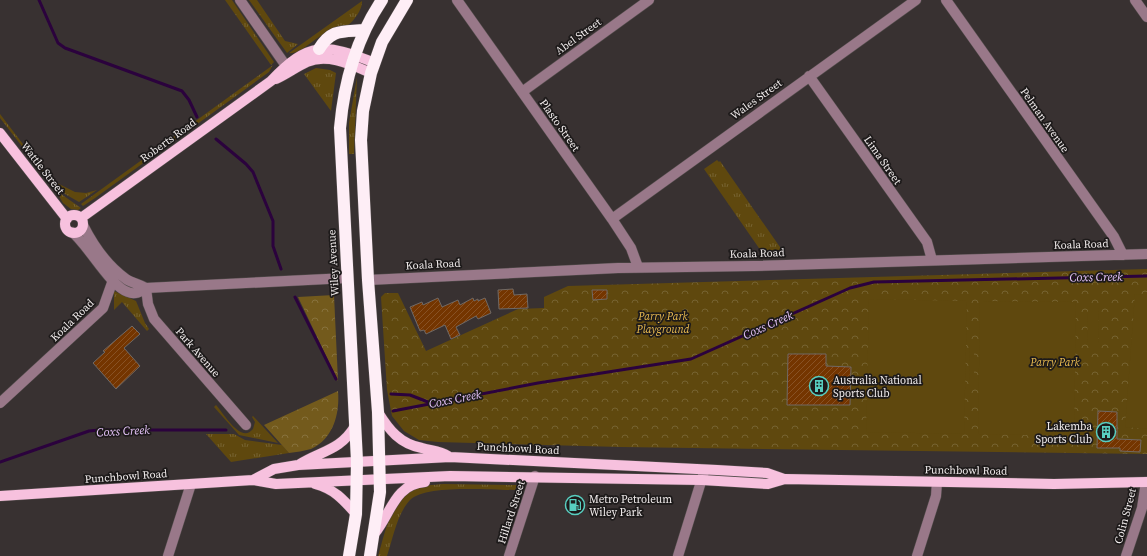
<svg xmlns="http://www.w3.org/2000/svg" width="1147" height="556" viewBox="0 0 1147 556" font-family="'Source Serif 4',serif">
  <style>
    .grass { fill: url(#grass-tufts) }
    .forest { fill: url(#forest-crowns) }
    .park { fill: url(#park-crowns) }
    .garden { fill: #5f480e }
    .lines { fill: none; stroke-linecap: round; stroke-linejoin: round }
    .stream { stroke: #2b023d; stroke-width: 3 }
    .building { fill: url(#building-hatch); stroke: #706965 }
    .minor-casing { stroke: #564f4f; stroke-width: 11 }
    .major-casing { stroke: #564f4f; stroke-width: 11 }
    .highway-casing { stroke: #564f4f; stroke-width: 13 }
    .minor { stroke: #997889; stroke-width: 10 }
    .major { stroke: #f7c1de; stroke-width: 10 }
    .highway { stroke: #feeef6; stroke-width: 12 }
    .labels { text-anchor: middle; stroke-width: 3.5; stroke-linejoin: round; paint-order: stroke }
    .street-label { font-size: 11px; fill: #f1ecec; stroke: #1d1a1a }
    .park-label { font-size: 11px; font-style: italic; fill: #ebbc50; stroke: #1d1a1a }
    .poi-label { font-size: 11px; fill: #f1ecec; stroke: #1d1a1a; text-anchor: start }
    .water-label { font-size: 12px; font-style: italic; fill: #e7c5fb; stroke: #1d1a1a }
  </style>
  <defs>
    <pattern id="grass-tufts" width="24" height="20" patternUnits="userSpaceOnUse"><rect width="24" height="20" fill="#5f480e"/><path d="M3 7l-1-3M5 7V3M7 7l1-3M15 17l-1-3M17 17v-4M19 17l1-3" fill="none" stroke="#766331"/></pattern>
    <pattern id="forest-crowns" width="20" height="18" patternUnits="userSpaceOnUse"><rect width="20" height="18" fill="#735a1c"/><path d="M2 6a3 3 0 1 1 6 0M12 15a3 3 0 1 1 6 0" fill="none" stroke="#87723d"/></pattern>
    <pattern id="park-crowns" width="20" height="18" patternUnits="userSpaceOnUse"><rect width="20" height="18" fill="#5f480e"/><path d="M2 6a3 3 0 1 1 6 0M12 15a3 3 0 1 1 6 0" fill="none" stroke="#766331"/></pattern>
    <pattern id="building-hatch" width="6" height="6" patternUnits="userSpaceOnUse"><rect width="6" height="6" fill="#743500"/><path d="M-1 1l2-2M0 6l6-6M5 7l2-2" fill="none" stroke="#885225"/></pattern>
  </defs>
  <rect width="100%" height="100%" fill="#383131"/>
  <path class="grass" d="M225,0H232L274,62L271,65Z
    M249,0H257L285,41L298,44L287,53Z
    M362,1C363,8 354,21 348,25C340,30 330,29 322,35C313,40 299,55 289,53Z
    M273,65L269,72L95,198L83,206L81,204Z
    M316,68L330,70L336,73L331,111L304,74Z
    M357,77L354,154H349V123Z
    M0,114L61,194L81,208L78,210L71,209L63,203L55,189L0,118Z
    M717,160L719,162L720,161L782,250L761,251L704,169Z
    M55,182L75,192L86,193L97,190L79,202L65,194Z
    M114,291L136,301L145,323L149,329L147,331L122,302L114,310Z
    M216,405C224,414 241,444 253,429L255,422L252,417L253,416L278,443L239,435L214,407Z
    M206,434H234L245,440L282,445L289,453L231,462Z
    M444,484L517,485L515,490C493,490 425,484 410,500C397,514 393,538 387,556H378C384,537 391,500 410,490C421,485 433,485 444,484Z"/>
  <path class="forest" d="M334,295L338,381L298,297Z
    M338,391C340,414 333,439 311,449C304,451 296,452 289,453L264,425Z"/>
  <path class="park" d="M1147,269V454L621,447L438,442L419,440L404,431L392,416L387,390L381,297L385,293H398L426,351L518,309L544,308V297L568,286Z"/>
  <path class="garden" d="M1135,294L1147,295V429L1125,427Z
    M869,299L967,301L964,434L866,432Z
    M980,301L1076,302L1074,436L978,434Z
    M1088,308H1099L1098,343H1087Z
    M970,344H974V382H969Z"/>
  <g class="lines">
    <path class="stream" d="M39,0L58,43L65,48L182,91L189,100L197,117
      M216,139L246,164L253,172L273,221V246L281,269
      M295,297L336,379
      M391,394L410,395L428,402
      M393,411L538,383L691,359L850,288L874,282L1147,276
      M0,462L89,431L99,430H226"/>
  </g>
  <path class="building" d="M513,289L514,295L527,294L528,308L499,309L498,290Z
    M592,290H607V299L593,300Z
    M438,298L442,307L458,300L460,305L473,298L474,301L478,299V301L485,298L491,313L478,319L476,316L456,327L460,335L451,339L445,325L426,334L424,330L420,331L410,307L422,302L423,305Z
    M132,326L140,334L124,348L140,366L116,389L93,363L105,352L103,351Z
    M788,354H826V366L851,367L850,405H787Z
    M1098,411L1117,412V439L1141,440L1140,452L1120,451V448H1097Z"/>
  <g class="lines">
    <defs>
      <path id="minor" d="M240,0L286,66
        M457,0L612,219L631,248L638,267
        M946,0L1114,237L1123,255
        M1135,0L1147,17
        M809,76L927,242L932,260
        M522,92L649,0
        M612,219L916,0
        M83,225C93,245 108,266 126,279C132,283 139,284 146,288
        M72,232C89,246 110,286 128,292C135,295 140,292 146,288L347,278
        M368,280L618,268L753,266L1147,254
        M146,288L148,304L154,319L246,425
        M0,403L103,308L113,280
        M168,556L191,484
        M509,556L535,476
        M678,556L704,472
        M917,556L936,496L937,482
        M1126,556L1142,508L1146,482"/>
      <path id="major" d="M276,79C287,74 296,67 307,62C328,53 352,65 371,73
        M0,133L67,219
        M65 224a9 9 0 1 1 18 0a9 9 0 1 1-18 0Z
        M81,218L271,81C309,41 325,43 375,63
        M378,412C389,430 400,444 422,448C432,451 439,450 448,456
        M300,464C321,451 341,450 355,426
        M253,480L274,469L298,465L450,457L717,470L767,473L784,479
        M315,484C334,489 343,499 356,514
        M0,496L253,480L276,484L450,476L702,480L768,484L785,479L1054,484L1147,482
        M375,533C391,513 395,484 425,482"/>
      <path id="highway" d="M319,49C332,28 343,32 365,30
        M349,556L356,514L357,461L340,128C344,82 356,39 382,0
        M370,556L380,492L378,412L368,280L361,140L363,111L371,73L382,42L407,0"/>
    </defs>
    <use href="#minor" class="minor-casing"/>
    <use href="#major" class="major-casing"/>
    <use href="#highway" class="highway-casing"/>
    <use href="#minor" class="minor"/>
    <use href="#major" class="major"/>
    <use href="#highway" class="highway"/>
  </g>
  <defs>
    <symbol id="building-ring" viewBox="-11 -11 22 22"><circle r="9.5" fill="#1d1a1a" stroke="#58cec0" stroke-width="1.5"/><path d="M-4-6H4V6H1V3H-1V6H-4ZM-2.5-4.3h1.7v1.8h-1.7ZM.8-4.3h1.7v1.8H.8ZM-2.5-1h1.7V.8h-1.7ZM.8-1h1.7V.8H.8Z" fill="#58cec0"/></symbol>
    <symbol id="fuel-ring" viewBox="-11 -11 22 22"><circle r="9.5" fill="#1d1a1a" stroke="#58cec0" stroke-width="1.5"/><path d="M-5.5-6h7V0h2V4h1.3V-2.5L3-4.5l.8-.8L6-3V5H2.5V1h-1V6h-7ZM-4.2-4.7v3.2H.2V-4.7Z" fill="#58cec0"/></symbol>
  </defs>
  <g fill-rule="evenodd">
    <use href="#building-ring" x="808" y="375" width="22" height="22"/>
    <use href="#building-ring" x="1095" y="421" width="22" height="22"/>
    <use href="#fuel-ring" x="564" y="494" width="22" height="22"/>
  </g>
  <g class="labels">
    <g class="street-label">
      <text transform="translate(578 36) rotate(-36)" y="4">Abel Street</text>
      <text transform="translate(756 99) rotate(-36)" y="4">Wales Street</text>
      <text transform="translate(1045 120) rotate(55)" y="4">Pelman Avenue</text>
      <text transform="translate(560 125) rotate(55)" y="4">Plasto Street</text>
      <text transform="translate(168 140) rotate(-36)" y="4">Roberts Road</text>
      <text transform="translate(883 160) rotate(55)" y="4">Lima Street</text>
      <text transform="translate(43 168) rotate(52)" y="4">Wattle Street</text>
      <text transform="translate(1081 244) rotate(-2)" y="4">Koala Road</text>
      <text transform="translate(757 253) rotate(-2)" y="4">Koala Road</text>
      <text transform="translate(333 263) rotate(-93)" y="4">Wiley Avenue</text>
      <text transform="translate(433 264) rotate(-3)" y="4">Koala Road</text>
      <text transform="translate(72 320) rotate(-44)" y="4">Koala Road</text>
      <text transform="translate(198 352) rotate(49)" y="4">Park Avenue</text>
      <text transform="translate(518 448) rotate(3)" y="4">Punchbowl Road</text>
      <text transform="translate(966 470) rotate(1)" y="4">Punchbowl Road</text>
      <text transform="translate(126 476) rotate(-4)" y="4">Punchbowl Road</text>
      <text transform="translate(511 512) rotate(-72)" y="4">Hillard Street</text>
      <text transform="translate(1125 516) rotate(-75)" y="4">Colin Street</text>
    </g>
    <g class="park-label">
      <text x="663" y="320">Parry Park<tspan x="663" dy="13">Playground</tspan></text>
      <text x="1055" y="366">Parry Park</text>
    </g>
    <g class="poi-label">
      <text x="833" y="384">Australia National<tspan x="833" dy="13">Sports Club</tspan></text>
      <text x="1092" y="430" text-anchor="end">Lakemba<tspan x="1092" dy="13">Sports Club</tspan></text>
      <text x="589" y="503">Metro Petroleum<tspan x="589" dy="13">Wiley Park</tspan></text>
    </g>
    <g class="water-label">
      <text transform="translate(1096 277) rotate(-1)" y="4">Coxs Creek</text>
      <text transform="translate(768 325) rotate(-24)" y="4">Coxs Creek</text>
      <text transform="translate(455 399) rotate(-11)" y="4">Coxs Creek</text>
      <text transform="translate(123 431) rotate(-3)" y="4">Coxs Creek</text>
    </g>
  </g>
</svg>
